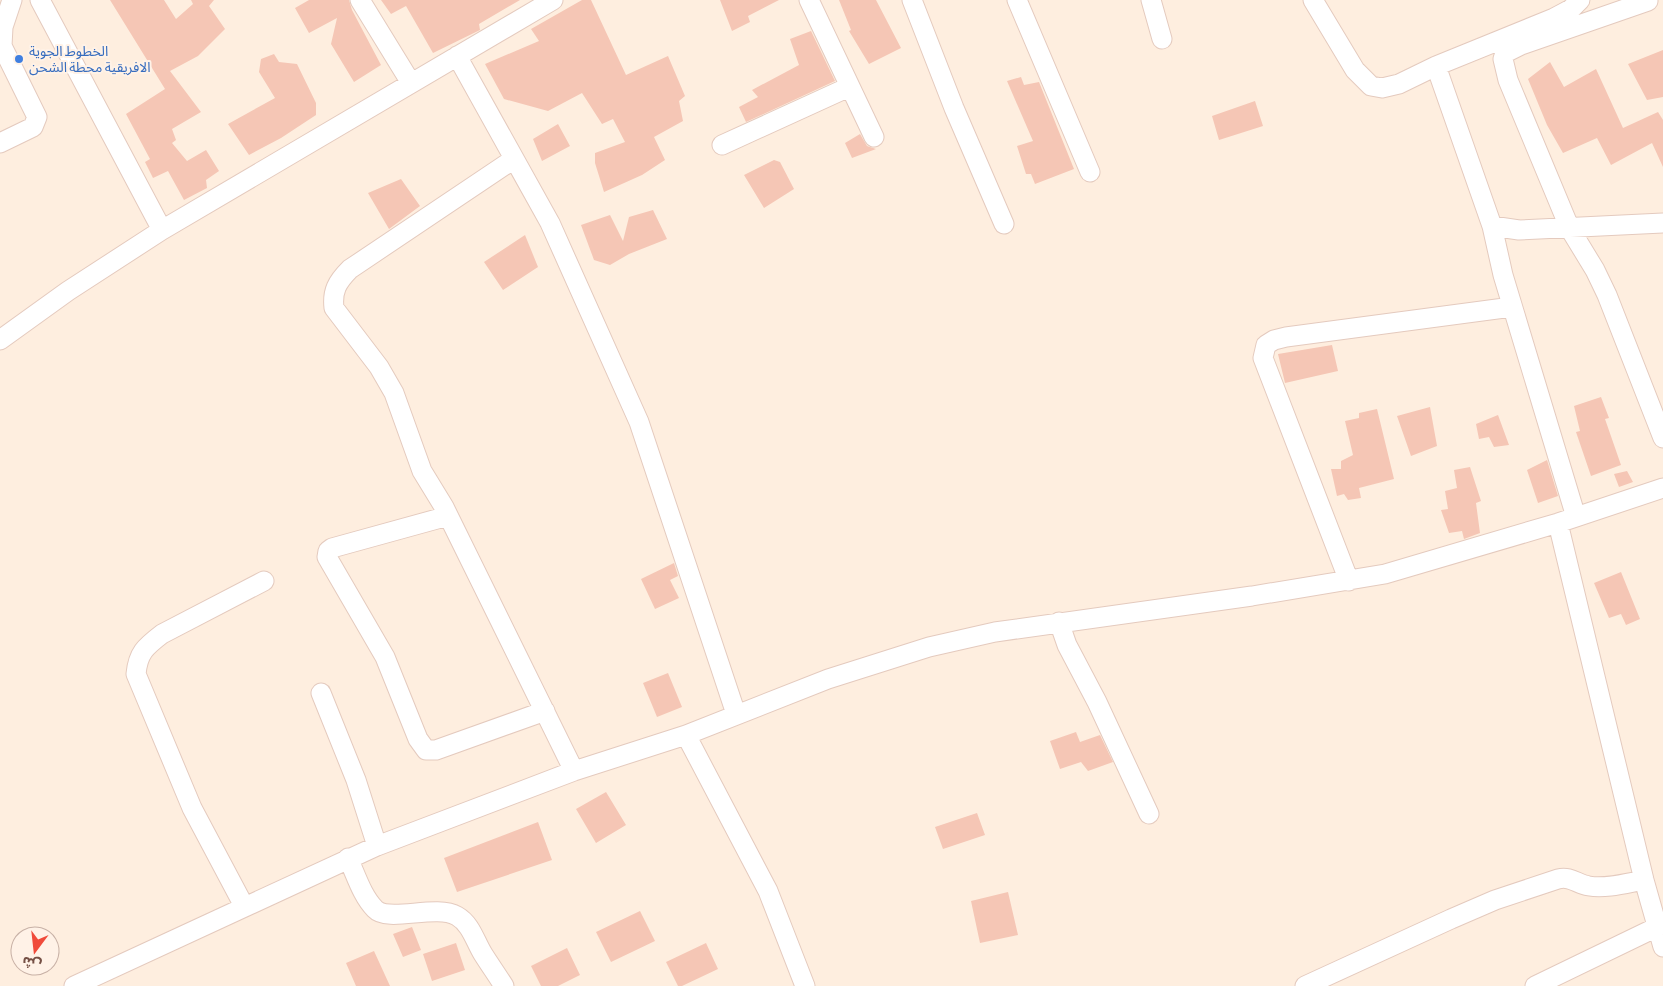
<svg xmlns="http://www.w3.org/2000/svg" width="1663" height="986" viewBox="0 0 1663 986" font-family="'Alegreya Sans','Noto Sans Arabic',sans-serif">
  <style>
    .building { fill: #f5c6b5 }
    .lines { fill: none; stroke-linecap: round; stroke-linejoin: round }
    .minor-casing { stroke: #e4cabe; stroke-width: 21 }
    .minor { stroke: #fff; stroke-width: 19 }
    .shop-dot { fill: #3f7fe0; stroke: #fff2e7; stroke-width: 2 }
    .labels { text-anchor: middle; stroke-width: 4; stroke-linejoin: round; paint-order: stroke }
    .shop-label { font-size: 14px; fill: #366cbe; stroke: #fff2e7; text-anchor: start }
  </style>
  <rect width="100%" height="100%" fill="#feeedf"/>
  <path class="building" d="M110,0H164L176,19L193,4L191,0H214L209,6L225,29L198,56L170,71L201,112L172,129L176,140L172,143L187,161L206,150L219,171L206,180L207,188L184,200L168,171L153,178L145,162L150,159L126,114L165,89Z
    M309,0H349L352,10L381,65L354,82L331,44L337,18L309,33L295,8Z
    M381,0H520L479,24L480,30L433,53L406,6L391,14Z
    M582,0H591L626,75L668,56L685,96L679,101L683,121L654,137L665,160L642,175L604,192L595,163V153L625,142L613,119L602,124L582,93L548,111L504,99L485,64L539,41L531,29Z
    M720,0H779L748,16L750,22L732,31Z
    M839,0H876L901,48L869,64L849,31L851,30Z
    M811,31L835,81L746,122L739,107L758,97L752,90L799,65L790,39Z
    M1663,50V97L1647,100L1628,64Z
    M274,54L279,62L297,64L316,103V115L281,138L249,155L228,124L275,98L259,72L261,59Z
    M1550,62L1564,87L1596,69L1623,128L1658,112L1663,120V167L1652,143L1611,165L1597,138L1563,153L1547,125L1528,79Z
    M1021,77L1024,85L1039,82L1074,169L1035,184L1031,174H1026L1017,146L1033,141L1007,81Z
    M1255,101L1263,126L1219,140L1212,116Z
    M558,124L570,146L542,161L533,139Z
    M860,134L867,146L876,149L852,158L845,143Z
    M774,160L780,162L794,189L764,208L744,175Z
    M401,179L420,206L389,229L368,193Z
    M653,210L667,239L629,254L610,265L594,260L581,225L610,215L623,241L629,217Z
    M525,235L538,267L503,290L484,262Z
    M1332,345L1338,371L1285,383L1278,354Z
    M1601,397L1609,418L1605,419L1621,465L1591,476L1576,432L1580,431L1574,406Z
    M1430,407L1437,446L1411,456L1397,416Z
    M1377,409L1394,479L1359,488L1361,498L1348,500L1344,494L1337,496L1331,469H1341V461L1353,455L1345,421L1359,418V413Z
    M1498,415L1509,445L1494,447L1489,437L1479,439L1476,424Z
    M1547,460L1558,496L1538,503L1527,470Z
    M1470,467L1481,501L1476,503L1480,533L1464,539L1462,531L1449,533L1441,510L1448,509L1445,491L1457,488L1454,470Z
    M1627,471L1633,482L1619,487L1614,474Z
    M674,563L678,576L670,580L679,598L655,609L641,579Z
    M1621,572L1640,619L1626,625L1621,614L1609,618L1594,583Z
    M668,673L682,707L657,717L643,683Z
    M1076,732L1080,742L1100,735L1113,762L1088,771L1081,762L1060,769L1050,741Z
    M606,792L626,825L596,843L576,809Z
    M977,813L985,835L943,849L935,827Z
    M538,822L552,860L457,892L444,858Z
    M1008,892L1018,935L980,943L971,901Z
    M640,911L655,941L611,962L596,932Z
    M412,927L421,950L403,957L393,934Z
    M456,943L465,970L432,981L423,954Z
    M706,943L718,969L682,986H678L666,962Z
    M567,948L580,975L558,986H541L531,966Z
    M374,951L390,986H356L346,963Z"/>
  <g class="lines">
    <defs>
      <path id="minor" d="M40,0L162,230
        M360,0L411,83
        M809,0L874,137
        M912,0L954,108L1004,224
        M1017,0L1090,172
        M1151,0L1162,39
        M1313,0L1355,70L1371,86L1382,88L1399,84L1436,66L1554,18L1571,9L1580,0
        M1648,1L1521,45L1505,53L1503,59L1508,80L1570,229L1595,270L1607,295L1663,438
        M457,56L550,223L639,422L736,714
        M1436,66L1492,226L1519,230L1663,223
        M0,143L33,127L37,117L2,46L3,27L12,0
        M722,145L849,87
        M514,159L350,269C337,282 332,291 334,308L379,367L394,393L422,471L444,507L574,771
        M1492,226L1503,275L1576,517
        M0,340L68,291L162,230L553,0
        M448,516L332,548L328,551L327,557L385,657L418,739L426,750H436L545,711
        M1558,523L1644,880L1663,947
        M1349,581L1263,358L1266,345L1274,340L1286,337L1512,307
        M1059,622L1067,645L1097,702L1149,814
        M321,693L356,780L377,846
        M686,735L768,891L805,986
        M348,858C356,875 362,896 375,909C388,923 436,904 457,916C471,924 475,941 483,954C490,965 497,975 504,986
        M244,906L192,808L136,674C138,653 145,647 162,634L264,581
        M74,986L377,846L574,771L686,735L828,679L929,647L995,632L1252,596L1385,574L1558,523L1663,488
        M1305,986L1451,919L1495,900L1558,879C1571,876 1577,884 1589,886C1606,889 1627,883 1644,880
        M1535,986L1657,927"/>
    </defs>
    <use href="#minor" class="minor-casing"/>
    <use href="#minor" class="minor"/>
  </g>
  <circle class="shop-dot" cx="19" cy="59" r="5"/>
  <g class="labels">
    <g class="shop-label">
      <text x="29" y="56">الخطوط الجوية<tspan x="29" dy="16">الافريقية محطة الشحن</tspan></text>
    </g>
  </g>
  <g transform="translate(35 951) rotate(195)"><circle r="24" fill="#fff2e7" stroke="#c8b1a6"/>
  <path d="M0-4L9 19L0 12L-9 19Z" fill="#f04b3b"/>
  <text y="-8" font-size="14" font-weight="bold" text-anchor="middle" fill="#755045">ش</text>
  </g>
</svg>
